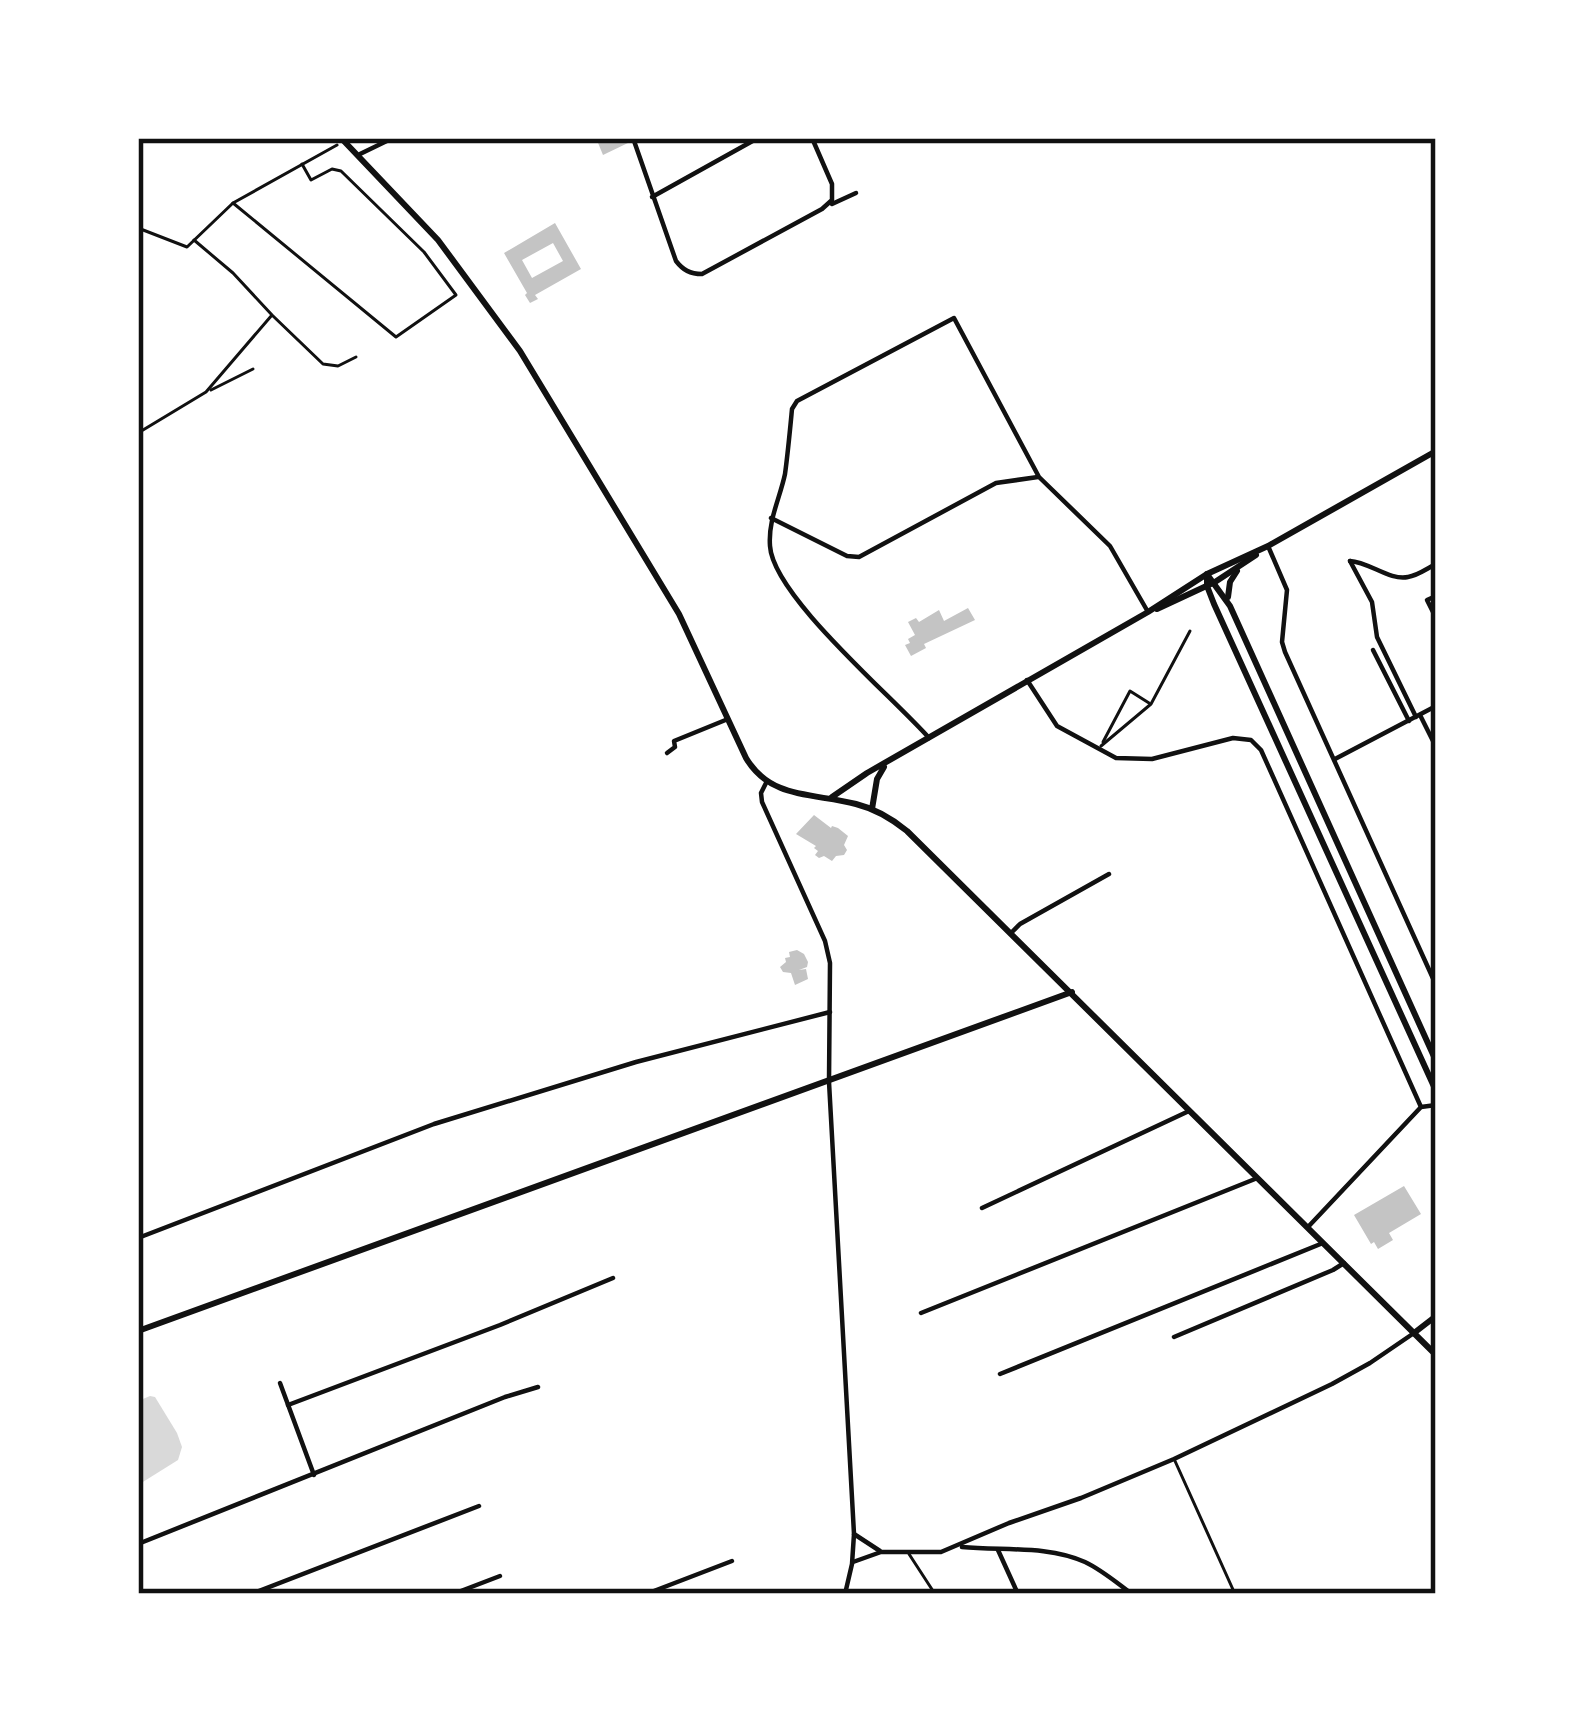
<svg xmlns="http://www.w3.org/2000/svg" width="1574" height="1732" viewBox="0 0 1574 1732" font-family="'IBM Plex Sans',sans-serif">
	<rect width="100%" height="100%" fill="#fff"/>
	<polygon fill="#d9d9d9" points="150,1396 155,1397 177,1433 182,1447 178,1460 138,1485 138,1401"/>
	<g fill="#c4c4c4" fill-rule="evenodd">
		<polygon points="596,138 628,138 630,142 603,155"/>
		<path d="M555,223L581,269L535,295L538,299L530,303L525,295L527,293L504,253ZM553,243L563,261L532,278L522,260Z"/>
		<polygon points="968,608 975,620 924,644 926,648 911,656 905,645 910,643 908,639 915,635 908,622 916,618 919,622 939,610 944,621"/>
		<polygon points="814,815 831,828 832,826 838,828 848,836 844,845 847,850 844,855 836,856 832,861 824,856 819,858 815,855 818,851 814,848 816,846 796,834"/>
		<polygon points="797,950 804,954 808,962 807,967 799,970 806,969 808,979 795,985 791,973 783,972 780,967 786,962 785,958 790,957 789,952"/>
		<polygon points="1404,1186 1421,1214 1389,1233 1393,1240 1378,1249 1374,1242 1371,1244 1354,1215"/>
	</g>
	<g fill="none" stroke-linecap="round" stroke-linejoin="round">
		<g stroke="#111" stroke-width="3">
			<polyline points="233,203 396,337 456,295 424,252 341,171 332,169 311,180 302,164"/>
			<polyline points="138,228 187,247 233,203 337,145"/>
			<polyline points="273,316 323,364 338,366 356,357"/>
			<polyline points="211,390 253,369"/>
			<polyline points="138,433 206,392 272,315 233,273 194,240"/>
			<polyline points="1103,742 1130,691 1149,703"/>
			<polyline points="1101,746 1151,704 1190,631"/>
			<polyline points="1175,1461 1235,1594"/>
			<polyline points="909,1554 935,1594"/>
		</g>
		<g stroke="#111" stroke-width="4.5">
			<path d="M633,138L676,261C683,270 690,274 702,274L822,209L832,200V184L812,138"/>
			<polyline points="360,154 393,138"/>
			<polyline points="652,197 758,138"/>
			<polyline points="832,204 856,193"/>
			<polyline points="771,518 847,556 859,557 996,483 1038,477"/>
			<polyline points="1268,546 1287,590 1282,642 1285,652 1436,985"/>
			<polyline points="1350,561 1372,602 1377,637 1416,717"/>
			<path d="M1350,561C1369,562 1390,581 1408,577C1417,576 1428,568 1436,564"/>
			<polyline points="1436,596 1427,600 1436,618"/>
			<polyline points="1373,650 1409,721"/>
			<polyline points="1027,680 1057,726 1116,758 1152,759 1233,738 1251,740 1261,750 1421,1107"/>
			<polyline points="1420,715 1436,747"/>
			<path d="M929,738C893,697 773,596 770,546C768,520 780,498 785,474C788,452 790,430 792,409L797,401L954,318L1039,477L1110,546L1148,612"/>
			<polyline points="667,753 675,747 674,741 728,719"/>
			<polyline points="1335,759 1436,706"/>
			<polyline points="766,783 761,793 762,802 825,941 830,963 829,1082 854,1534 852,1564 845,1594"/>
			<polyline points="1011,933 1020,924 1109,874"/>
			<polyline points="982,1208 1189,1111"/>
			<polyline points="1308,1227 1421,1107 1436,1105"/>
			<polyline points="138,1238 434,1124 636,1062 830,1012"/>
			<polyline points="921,1313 1255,1179"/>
			<polyline points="1174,1337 1333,1270 1344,1263"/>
			<polyline points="1000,1374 1323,1243"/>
			<polyline points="280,1383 314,1475"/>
			<polyline points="288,1405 500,1325 613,1278"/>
			<polyline points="854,1534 880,1551"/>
			<polyline points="138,1544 505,1397 538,1387"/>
			<path d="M962,1547C1003,1551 1047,1545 1085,1562C1102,1570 1117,1583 1132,1594"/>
			<polyline points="998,1550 1018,1594"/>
			<polyline points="853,1562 881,1552 941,1552 1009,1523 1081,1498 1174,1459 1332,1384 1370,1363 1414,1333"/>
			<polyline points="251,1594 479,1506"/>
			<polyline points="453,1594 500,1576"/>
			<polyline points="646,1594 732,1561"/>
		</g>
		<g stroke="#111" stroke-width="6">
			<path d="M341,138L438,240L520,351L679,614L746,758C771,800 815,793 856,804C876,809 891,818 907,831L1436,1355"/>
			<polyline points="1207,574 1207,586 1214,604 1436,1091"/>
			<polyline points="1209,577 1230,606 1436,1061"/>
			<polyline points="1228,597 1230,582 1237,571"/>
			<polyline points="1157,609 1215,582 1256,555"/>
			<polyline points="832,797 867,773 1148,612 1207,574 1268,546 1436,451"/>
			<polyline points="872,809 877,779 884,767"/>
			<polyline points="138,1331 1072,992"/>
			<polyline points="1414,1333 1436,1316"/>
		</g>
	</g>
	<rect width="1574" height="1732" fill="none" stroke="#ffffff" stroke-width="282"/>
	<rect x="141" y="141" width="1292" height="1450" fill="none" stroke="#111" stroke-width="4.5"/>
</svg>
